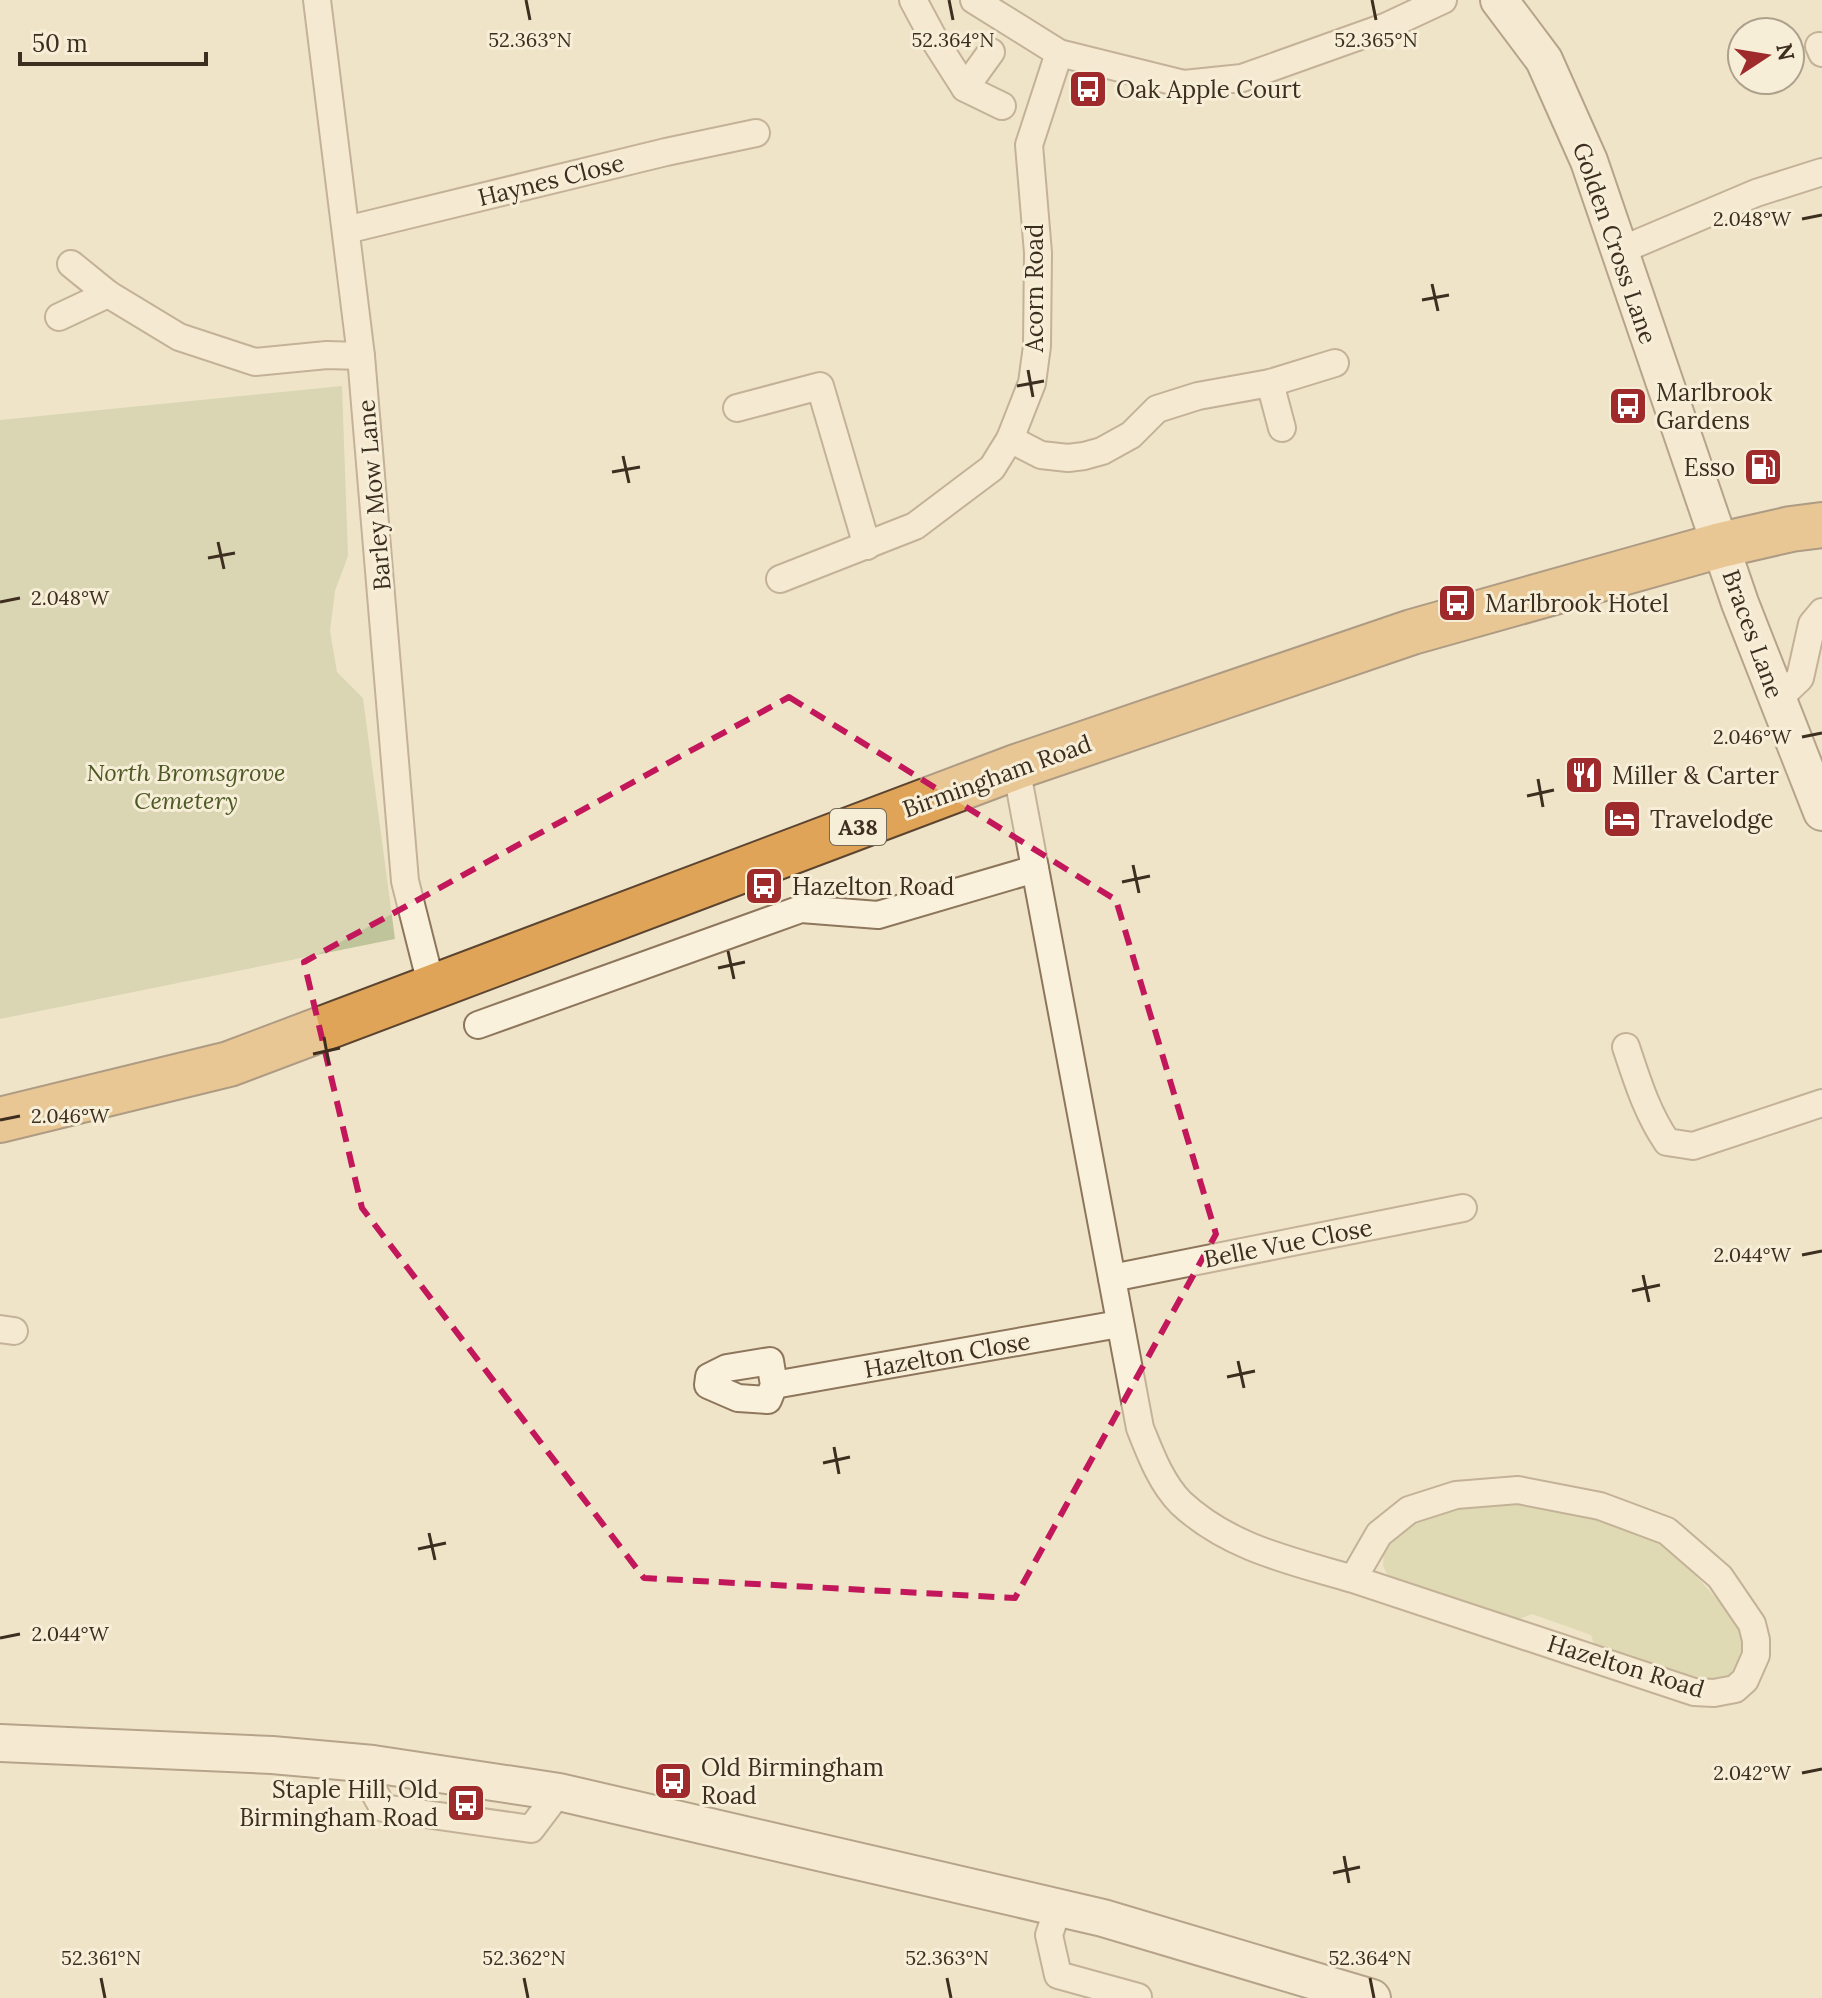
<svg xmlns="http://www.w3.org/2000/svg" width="1822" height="1998" viewBox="0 0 1822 1998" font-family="Lora,serif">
	<rect width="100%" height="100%" fill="#f0e4c8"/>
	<polygon fill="#c9cf9b" points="1510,1498 1555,1505 1566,1514 1625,1526 1664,1541 1729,1612 1744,1635 1744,1649 1736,1670 1724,1679 1703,1682 1595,1647 1591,1635 1532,1614 1515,1621 1392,1584 1383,1566 1384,1542 1424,1513"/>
	<polygon fill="#bfc49a" points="342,386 348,556 335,591 330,631 337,672 363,698 395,939 0,1019 0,420"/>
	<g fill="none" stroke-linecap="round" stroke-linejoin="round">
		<defs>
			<g id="street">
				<polyline points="317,0 361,356 405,881 432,988"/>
				<polyline points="913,0 935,41 965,88 1002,106"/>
				<polyline points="974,0 1059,53 1184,84 1242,78 1385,27 1443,0"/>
				<polyline points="1819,46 1822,53"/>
				<polyline points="965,88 991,52"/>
				<polyline points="346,230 666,152 756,133"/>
				<polyline points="1619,251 1756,193 1822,172"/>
				<polyline points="71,264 108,294 179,337 255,362 327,355 361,356"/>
				<polyline points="59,317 108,294"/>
				<polyline points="1270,383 1282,428"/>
				<polyline points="737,408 820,386 867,546"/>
				<polyline points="1010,439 1041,455 1068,458 1084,456 1102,451 1131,435 1157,409 1198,396 1270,383 1335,363"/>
				<polyline points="780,579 915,526 992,468 1010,439 1032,383 1037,346 1038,253 1029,145 1059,53"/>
				<polyline points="1777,700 1800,678 1812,624 1822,612"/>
				<path d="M1016,767L1140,1428C1150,1453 1161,1483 1181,1503C1229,1548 1292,1561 1353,1579L1379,1534L1409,1510L1456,1495L1518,1490L1600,1506L1667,1531L1720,1577L1752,1624L1756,1640V1655L1745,1680L1735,1689L1714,1693L1694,1692L1353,1579"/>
				<polyline points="478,1025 801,909 878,915 1035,869"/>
				<path d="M1626,1047C1637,1080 1647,1113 1667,1142L1693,1146L1822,1103"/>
				<polyline points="1112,1278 1463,1208"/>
				<polyline points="0,1329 14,1331"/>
				<polyline points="774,1385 770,1361 727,1368 709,1377 708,1385 738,1398 768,1400 774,1385 1119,1324"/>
				<polyline points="373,1764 367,1779 383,1808 531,1829 559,1792"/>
				<polyline points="1058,1908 1049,1935 1058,1975 1138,1997"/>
			</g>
			<g id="secondary">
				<polyline points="1499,0 1544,60 1589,161 1740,603 1822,812"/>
				<polyline points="0,1743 272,1755 373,1764 559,1792 1103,1918 1372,1998"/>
			</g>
			<polyline id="highway" points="0,1120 229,1064 1016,767 1412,632 1721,545 1791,529 1822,525"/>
		</defs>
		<use href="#street" stroke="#8d765c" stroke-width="30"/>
		<use href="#secondary" stroke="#6f573f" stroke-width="40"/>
		<use href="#highway" stroke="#5b4430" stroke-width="48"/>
		<use href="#street" stroke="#faf1dc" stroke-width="26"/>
		<use href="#secondary" stroke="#faf1dc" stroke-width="36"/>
		<use href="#highway" stroke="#e0a458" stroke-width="44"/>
	</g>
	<path d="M0 0H1822V1998H0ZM789,697L1116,900L1216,1234L1015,1598L644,1578L362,1208L304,962Z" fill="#f0e4c8" fill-opacity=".55" fill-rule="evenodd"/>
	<path fill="none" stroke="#c2185b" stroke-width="6" stroke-dasharray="16 10" stroke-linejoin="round" d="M789,697L1116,900L1216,1234L1015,1598L644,1578L362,1208L304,962Z"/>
	<path fill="none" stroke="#3d2e20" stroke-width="3" d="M526,0L530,20M949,0L953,20M1372,0L1376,20M1802,219L1822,215M1432,284L1438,311M1422,300L1449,295M1028,370L1033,397M1017,386L1044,381M623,456L629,483M612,472L640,467M218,542L224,569M208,558L235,553M0,602L20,598M1802,737L1822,733M1538,779L1543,807M1527,796L1554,790M1133,865L1139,893M1122,882L1150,876M728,951L734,979M718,968L745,962M324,1037L329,1065M313,1054L340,1048M0,1120L20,1116M1802,1255L1822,1251M1643,1275L1649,1302M1632,1291L1660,1285M1238,1361L1244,1388M1227,1377L1255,1371M834,1447L839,1474M823,1463L850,1457M429,1533L435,1560M418,1549L446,1543M0,1638L20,1634M1802,1773L1822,1769M1344,1856L1349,1883M1333,1873L1360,1867M101,1978L105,1998M524,1978L528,1998M947,1978L951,1998M1370,1978L1374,1998"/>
	<defs>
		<symbol id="bus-square" viewBox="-11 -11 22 22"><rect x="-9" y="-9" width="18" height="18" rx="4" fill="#9e2a2b" stroke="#f7eed8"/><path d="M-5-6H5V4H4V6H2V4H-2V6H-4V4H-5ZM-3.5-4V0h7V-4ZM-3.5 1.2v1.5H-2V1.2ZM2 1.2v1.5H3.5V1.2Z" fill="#fff"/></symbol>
		<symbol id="fuel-square" viewBox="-11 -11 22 22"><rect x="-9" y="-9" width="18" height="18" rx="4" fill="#9e2a2b" stroke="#f7eed8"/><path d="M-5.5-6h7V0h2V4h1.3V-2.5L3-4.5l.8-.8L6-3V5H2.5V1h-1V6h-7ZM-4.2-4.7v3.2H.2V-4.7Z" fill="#fff"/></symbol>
		<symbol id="restaurant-square" viewBox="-11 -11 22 22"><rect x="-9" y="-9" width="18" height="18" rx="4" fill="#9e2a2b" stroke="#f7eed8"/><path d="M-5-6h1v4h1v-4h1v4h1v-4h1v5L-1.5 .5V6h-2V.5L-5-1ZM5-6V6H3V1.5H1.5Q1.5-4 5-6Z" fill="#fff"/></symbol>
		<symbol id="hotel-square" viewBox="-11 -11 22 22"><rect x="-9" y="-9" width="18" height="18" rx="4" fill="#9e2a2b" stroke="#f7eed8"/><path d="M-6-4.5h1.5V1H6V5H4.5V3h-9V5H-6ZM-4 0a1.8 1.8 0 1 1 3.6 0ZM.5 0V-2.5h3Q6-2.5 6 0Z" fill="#fff"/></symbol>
	</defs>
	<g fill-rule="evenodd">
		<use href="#bus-square" x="1066" y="67" width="44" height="44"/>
		<use href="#bus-square" x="1606" y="384" width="44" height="44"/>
		<use href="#fuel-square" x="1741" y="445" width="44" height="44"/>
		<use href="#bus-square" x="1435" y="581" width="44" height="44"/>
		<use href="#restaurant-square" x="1562" y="753" width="44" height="44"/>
		<use href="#hotel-square" x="1600" y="797" width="44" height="44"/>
		<use href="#bus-square" x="742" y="864" width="44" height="44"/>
		<use href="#bus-square" x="651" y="1759" width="44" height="44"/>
		<use href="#bus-square" x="444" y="1781" width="44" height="44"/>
	</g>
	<g text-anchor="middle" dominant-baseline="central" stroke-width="6" stroke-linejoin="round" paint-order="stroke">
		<rect fill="#f7eed8" stroke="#756857" stroke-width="2" x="830" y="809" width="56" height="36" rx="6"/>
		<g font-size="22" font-weight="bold" fill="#3d2e20">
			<text x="858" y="827">A38</text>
		</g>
		<g font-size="24" fill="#3d2e20" stroke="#f7eed8" text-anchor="start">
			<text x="1116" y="89">Oak Apple Court</text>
			<text x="1656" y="392">Marlbrook<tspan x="1656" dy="28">Gardens</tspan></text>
			<text x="1735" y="467" text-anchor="end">Esso</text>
			<text x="1485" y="603">Marlbrook Hotel</text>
			<text x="1612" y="775">Miller &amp; Carter</text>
			<text x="1650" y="819">Travelodge</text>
			<text x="792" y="886">Hazelton Road</text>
			<text x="701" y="1767">Old Birmingham<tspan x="701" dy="28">Road</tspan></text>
			<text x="438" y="1789" text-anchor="end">Staple Hill, Old<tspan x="438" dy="28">Birmingham Road</tspan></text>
		</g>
		<g font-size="24" fill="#3d2e20" stroke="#f7eed8">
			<text transform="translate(551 180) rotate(-14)">Haynes Close</text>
			<text transform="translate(1615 243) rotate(71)">Golden Cross Lane</text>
			<text transform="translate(1034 288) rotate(-90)">Acorn Road</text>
			<text transform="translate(374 495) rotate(-95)">Barley Mow Lane</text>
			<text transform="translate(1753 634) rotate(70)">Braces Lane</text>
			<text transform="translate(997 776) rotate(-20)">Birmingham Road</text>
			<text transform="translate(1288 1243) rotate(-11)">Belle Vue Close</text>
			<text transform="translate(947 1355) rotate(-10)">Hazelton Close</text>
			<text transform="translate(1626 1666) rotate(17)">Hazelton Road</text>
		</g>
		<g font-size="24" font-style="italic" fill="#4d5a26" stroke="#f7eed8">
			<text x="186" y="772">North Bromsgrove<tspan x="186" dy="28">Cemetery</tspan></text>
		</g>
	</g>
	<g font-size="20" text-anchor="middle" fill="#3d2e20" stroke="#f7eed8" stroke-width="6" stroke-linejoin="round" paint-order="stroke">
		<text x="530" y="47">52.363°N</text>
		<text x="953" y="47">52.364°N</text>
		<text x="1376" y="47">52.365°N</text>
		<text x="1752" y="226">2.048°W</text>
		<text x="70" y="605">2.048°W</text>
		<text x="1752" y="744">2.046°W</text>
		<text x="70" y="1123">2.046°W</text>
		<text x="1752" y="1262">2.044°W</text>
		<text x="70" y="1641">2.044°W</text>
		<text x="1752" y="1780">2.042°W</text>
		<text x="101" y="1965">52.361°N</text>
		<text x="524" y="1965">52.362°N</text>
		<text x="947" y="1965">52.363°N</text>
		<text x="1370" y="1965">52.364°N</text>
	</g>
	<g transform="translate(1766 56) rotate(78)"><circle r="38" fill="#f7eed8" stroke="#ada18e" stroke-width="2"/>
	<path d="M0-6L14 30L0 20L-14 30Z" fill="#9e2a2b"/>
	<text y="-12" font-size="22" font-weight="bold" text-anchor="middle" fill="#3d2e20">N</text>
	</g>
	<path d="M20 52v12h186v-12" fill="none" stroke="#3d2e20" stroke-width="4"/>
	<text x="32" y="52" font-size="24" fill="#3d2e20" stroke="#f7eed8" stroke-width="6" paint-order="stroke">50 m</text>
</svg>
